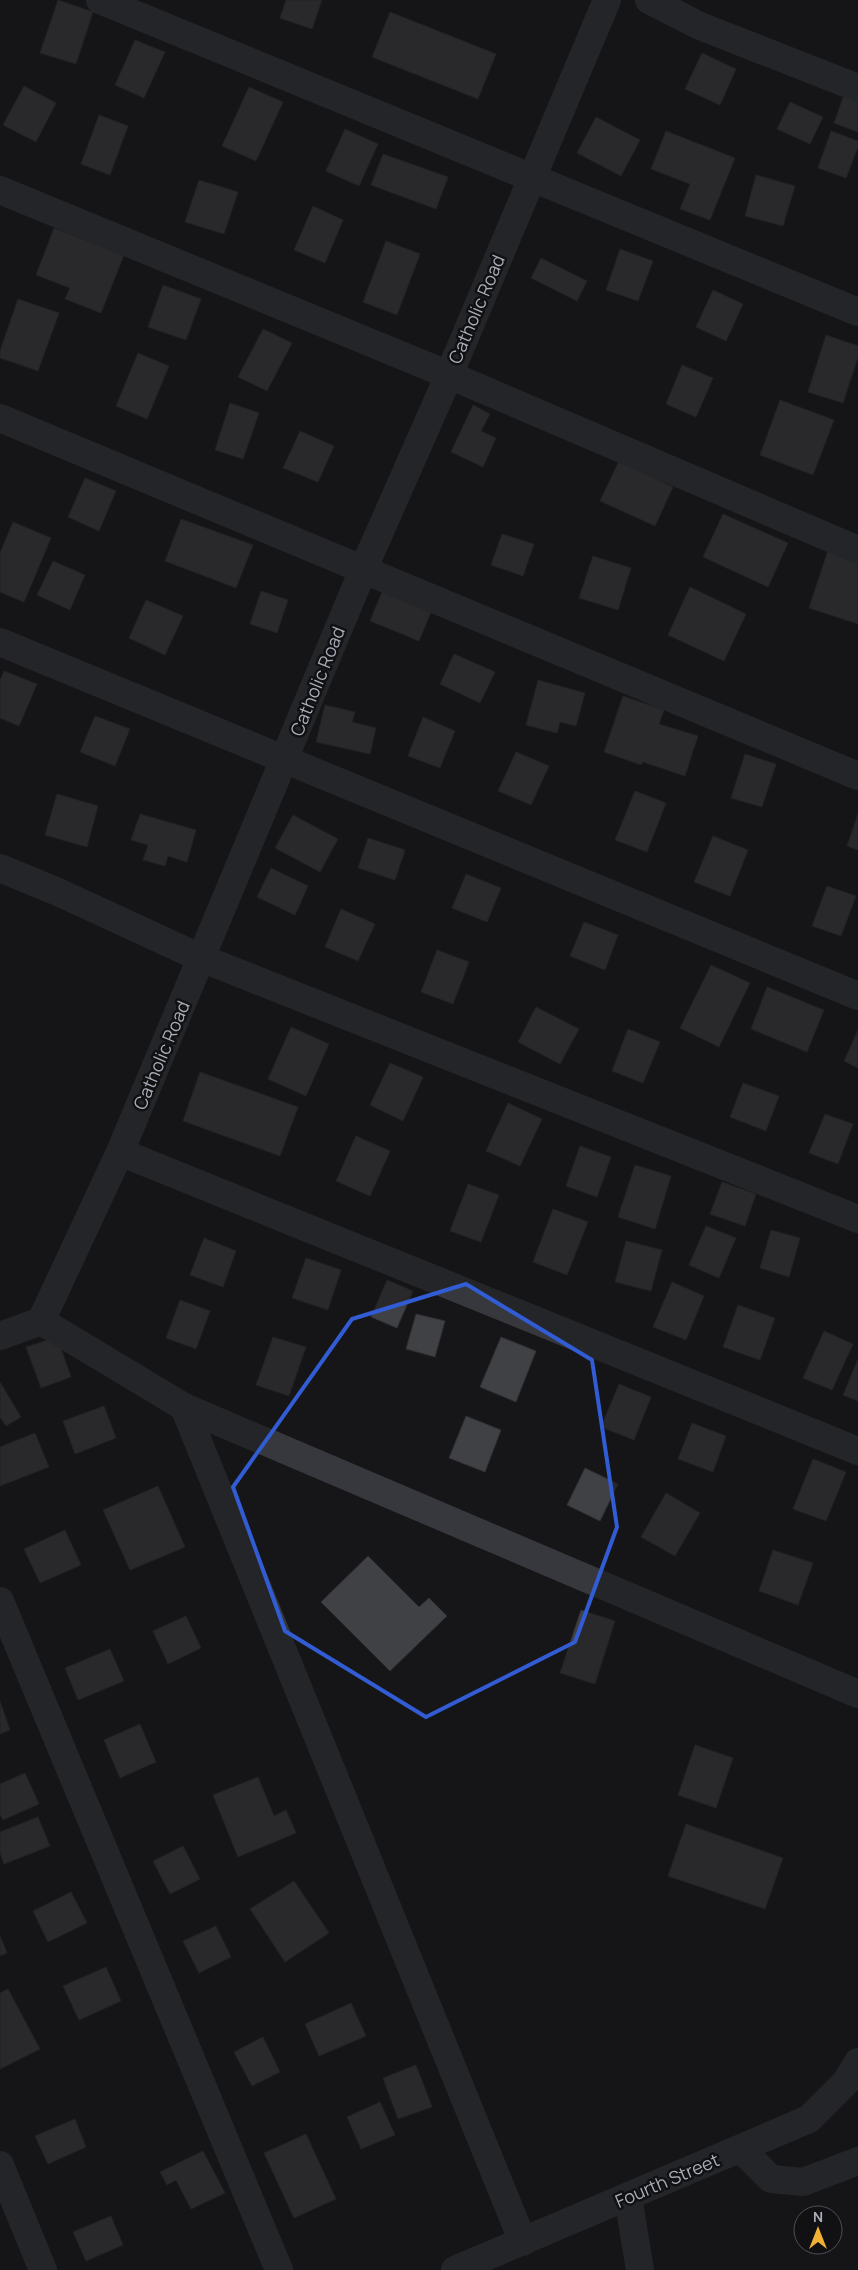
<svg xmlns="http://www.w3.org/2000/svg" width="858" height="2270" viewBox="0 0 858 2270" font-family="Manrope,sans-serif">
	<rect width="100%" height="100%" fill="#161618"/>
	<g fill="#404145" stroke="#303034">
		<polygon points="58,0 93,12 76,64 40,53"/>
		<polygon points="286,0 322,0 312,29 280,18"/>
		<polygon points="390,12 496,54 478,99 372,57"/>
		<polygon points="135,40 165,52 144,98 115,85"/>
		<polygon points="702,53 736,69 720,105 685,89"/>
		<polygon points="24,86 56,103 36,142 3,125"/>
		<polygon points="249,87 283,102 256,161 222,146"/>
		<polygon points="845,92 858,97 858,132 834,123"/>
		<polygon points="790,102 823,117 810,144 777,129"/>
		<polygon points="99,115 128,126 110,175 81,164"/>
		<polygon points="596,117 640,140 621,176 577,153"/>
		<polygon points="345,129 378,144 359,186 326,171"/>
		<polygon points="666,131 735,158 710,220 680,209 690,184 651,169"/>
		<polygon points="831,131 858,141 858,147 846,178 818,168"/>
		<polygon points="383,154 448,177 436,209 371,185"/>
		<polygon points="756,175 795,186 783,226 745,216"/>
		<polygon points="199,180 238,192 224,234 185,222"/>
		<polygon points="313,206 343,220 325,263 294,250"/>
		<polygon points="54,228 124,255 101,313 65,299 70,288 36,275"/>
		<polygon points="386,241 420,254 397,315 363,302"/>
		<polygon points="620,249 653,261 638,301 606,290"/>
		<polygon points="541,258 587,281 577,301 531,278"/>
		<polygon points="163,285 201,299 186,340 148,327"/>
		<polygon points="713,290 743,304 726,341 696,327"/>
		<polygon points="18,299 59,313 38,371 0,358 0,351"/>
		<polygon points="263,329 292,343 267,391 238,377"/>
		<polygon points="826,335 858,346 858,357 843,403 808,392"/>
		<polygon points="138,353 169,366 147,419 116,406"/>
		<polygon points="682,365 713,378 696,417 666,404"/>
		<polygon points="780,400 834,420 813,475 760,455"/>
		<polygon points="230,403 259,413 243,459 215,450"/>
		<polygon points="473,405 490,414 481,431 496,438 483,467 451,452"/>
		<polygon points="300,431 334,446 318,482 283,468"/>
		<polygon points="619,461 673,487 655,526 600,501"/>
		<polygon points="85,478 116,491 99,531 68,517"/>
		<polygon points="723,514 788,543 768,587 703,557"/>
		<polygon points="181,519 253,545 236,588 165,561"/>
		<polygon points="13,522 51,538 24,602 0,592 0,553"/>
		<polygon points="502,534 534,544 523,576 491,565"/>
		<polygon points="828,550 858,560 858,624 809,608"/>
		<polygon points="593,556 631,568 618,610 579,598"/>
		<polygon points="53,561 85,575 70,610 37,595"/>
		<polygon points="384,587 433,607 419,641 370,621"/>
		<polygon points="690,587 746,614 724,661 668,635"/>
		<polygon points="261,591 288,600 277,633 250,624"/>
		<polygon points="146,600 183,616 165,655 129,638"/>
		<polygon points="454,654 495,672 480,703 440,684"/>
		<polygon points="4,671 37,684 19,726 0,718 0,680"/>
		<polygon points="538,680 585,693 576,726 560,722 557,733 526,725"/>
		<polygon points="623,696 664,710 659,724 698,736 685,776 643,762 641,765 604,752"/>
		<polygon points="325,705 355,712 352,722 376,728 370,754 316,742"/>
		<polygon points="95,716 130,729 115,766 80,752"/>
		<polygon points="423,717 455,731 440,768 408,756"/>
		<polygon points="516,752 549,766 531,805 498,791"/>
		<polygon points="745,754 776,764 762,807 731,798"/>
		<polygon points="635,791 666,803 647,852 615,840"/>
		<polygon points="57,794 98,806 87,847 45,835"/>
		<polygon points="140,814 196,830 187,862 168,856 165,866 143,860 148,845 131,840"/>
		<polygon points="858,814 858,850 847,846"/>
		<polygon points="293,815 338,839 320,872 275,848"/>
		<polygon points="713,836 748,850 730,896 694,882"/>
		<polygon points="368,838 405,850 395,880 358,868"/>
		<polygon points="271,868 308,886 295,915 257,897"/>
		<polygon points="466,874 501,888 487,922 452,908"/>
		<polygon points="827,886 856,896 841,936 812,926"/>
		<polygon points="341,909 375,924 358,961 325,947"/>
		<polygon points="584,922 618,935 605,970 570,956"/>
		<polygon points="437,950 469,962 453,1004 421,992"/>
		<polygon points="711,965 750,983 719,1047 680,1028"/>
		<polygon points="767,987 824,1010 807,1052 751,1029"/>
		<polygon points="536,1007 579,1029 560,1064 518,1042"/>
		<polygon points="291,1027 329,1044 306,1096 268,1079"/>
		<polygon points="628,1029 660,1042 643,1083 612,1071"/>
		<polygon points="858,1030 858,1068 844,1061"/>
		<polygon points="390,1063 423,1077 403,1121 370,1105"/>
		<polygon points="200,1072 298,1107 280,1156 183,1121"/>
		<polygon points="743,1083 779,1096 766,1131 730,1117"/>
		<polygon points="508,1103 542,1119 520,1166 486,1151"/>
		<polygon points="825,1114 853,1124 838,1164 809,1153"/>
		<polygon points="356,1136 390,1151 370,1196 336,1181"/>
		<polygon points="580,1146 611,1157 597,1197 566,1186"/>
		<polygon points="635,1165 671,1176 655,1229 618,1217"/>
		<polygon points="722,1182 756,1194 745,1226 710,1214"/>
		<polygon points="468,1184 499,1195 481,1242 450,1231"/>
		<polygon points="553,1209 588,1222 567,1275 533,1262"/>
		<polygon points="706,1226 736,1238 719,1278 689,1265"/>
		<polygon points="771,1230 800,1238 789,1277 760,1268"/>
		<polygon points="204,1238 236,1251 223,1287 190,1275"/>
		<polygon points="626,1241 662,1250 651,1291 615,1282"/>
		<polygon points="306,1258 341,1270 328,1310 292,1298"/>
		<polygon points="387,1280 413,1291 397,1328 371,1317"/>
		<polygon points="672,1282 704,1296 686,1340 653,1327"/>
		<polygon points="180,1300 210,1311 196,1349 166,1338"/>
		<polygon points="738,1305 775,1318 760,1360 723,1347"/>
		<polygon points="416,1314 445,1321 435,1357 406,1349"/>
		<polygon points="824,1331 853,1344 832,1390 803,1378"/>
		<polygon points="57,1337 71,1377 41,1388 26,1347"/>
		<polygon points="273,1337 306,1347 289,1396 256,1385"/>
		<polygon points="501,1337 536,1351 516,1402 480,1387"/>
		<polygon points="858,1359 858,1401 843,1395"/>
		<polygon points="0,1382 21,1417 6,1426 0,1417"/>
		<polygon points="619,1384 651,1397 634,1440 601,1427"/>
		<polygon points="104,1406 116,1438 75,1454 63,1421"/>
		<polygon points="466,1416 501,1430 485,1472 449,1458"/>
		<polygon points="692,1423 726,1436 713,1472 678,1459"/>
		<polygon points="35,1433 49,1467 0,1486 0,1447"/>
		<polygon points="813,1459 846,1472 826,1521 793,1509"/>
		<polygon points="585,1468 618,1484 600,1521 567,1505"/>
		<polygon points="158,1486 185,1547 130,1570 103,1510"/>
		<polygon points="666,1493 700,1513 675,1556 641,1537"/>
		<polygon points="65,1530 81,1565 40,1583 24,1549"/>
		<polygon points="773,1550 813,1563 798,1605 759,1591"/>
		<polygon points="368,1556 419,1607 429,1598 447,1616 390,1671 321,1602"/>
		<polygon points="581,1610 615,1621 595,1684 560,1673"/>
		<polygon points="186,1616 201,1648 168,1664 153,1631"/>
		<polygon points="110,1649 124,1681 78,1700 65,1668"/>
		<polygon points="0,1701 10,1730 0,1734"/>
		<polygon points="140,1724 156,1762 120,1778 104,1740"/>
		<polygon points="695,1745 733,1758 716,1808 678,1795"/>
		<polygon points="25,1773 39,1804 3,1820 0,1814 0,1784"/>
		<polygon points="258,1777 274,1816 286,1810 296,1833 238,1857 213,1795"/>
		<polygon points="38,1817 50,1846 4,1864 0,1853 0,1832"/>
		<polygon points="686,1824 783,1858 765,1909 668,1876"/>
		<polygon points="183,1846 200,1879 170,1894 153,1861"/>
		<polygon points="294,1881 329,1933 285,1962 250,1909"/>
		<polygon points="71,1892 87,1923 48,1942 33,1911"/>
		<polygon points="216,1926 231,1957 199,1973 183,1941"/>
		<polygon points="0,1936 7,1953 0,1956"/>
		<polygon points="106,1967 121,2001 79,2020 63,1986"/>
		<polygon points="8,1989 40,2049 0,2069 0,1993"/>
		<polygon points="351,2003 366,2036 319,2056 305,2024"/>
		<polygon points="263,2037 280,2072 252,2086 234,2052"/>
		<polygon points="416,2065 432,2107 398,2119 383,2078"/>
		<polygon points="380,2102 395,2135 361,2149 347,2117"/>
		<polygon points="75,2119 86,2147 48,2164 35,2136"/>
		<polygon points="306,2134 336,2199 294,2218 264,2153"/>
		<polygon points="203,2151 225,2193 191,2209 176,2180 167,2185 160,2172"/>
		<polygon points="111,2216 123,2245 86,2261 73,2232"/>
	</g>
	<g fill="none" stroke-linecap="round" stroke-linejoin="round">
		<g stroke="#37383d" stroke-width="28">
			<polyline points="100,0 858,312"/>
			<polyline points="649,0 700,26 858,88"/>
			<polyline points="0,190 449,375 858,550"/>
			<polyline points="0,418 858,776"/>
			<polyline points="0,642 858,996"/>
			<polyline points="0,868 58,892 201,958 858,1219"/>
			<polyline points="120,1152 858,1451"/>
			<polyline points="41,1321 184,1407 523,2242"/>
			<polyline points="0,1336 41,1321 120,1152 363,570 449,375 607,0"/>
			<polyline points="184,1407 858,1694"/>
			<polyline points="0,1601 279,2270"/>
			<polyline points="741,2149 771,2179 803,2182 858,2161"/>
			<polyline points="0,2165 43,2270"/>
			<polyline points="628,2197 640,2270"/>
			<polyline points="455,2270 809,2119 846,2082 858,2062"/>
		</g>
	</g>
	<path d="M0 0H858V2270H0ZM466,1284L592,1360L617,1527L575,1642L426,1717L285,1631L233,1487L352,1319Z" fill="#161618" fill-opacity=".55" fill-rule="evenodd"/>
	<path fill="none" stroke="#325cd3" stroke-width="4" stroke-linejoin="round" d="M466,1284L592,1360L617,1527L575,1642L426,1717L285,1631L233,1487L352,1319Z"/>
	<g text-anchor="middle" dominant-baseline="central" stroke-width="5" stroke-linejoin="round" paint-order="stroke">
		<g font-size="18" fill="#a8adb8" stroke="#111113">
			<text transform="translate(476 309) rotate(-67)">Catholic Road</text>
			<text transform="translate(317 681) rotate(-68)">Catholic Road</text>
			<text transform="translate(161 1055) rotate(-67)">Catholic Road</text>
			<text transform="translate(667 2180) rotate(-23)">Fourth Street</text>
		</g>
	</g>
	<g transform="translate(818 2230)"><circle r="24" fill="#111113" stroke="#4d4f55"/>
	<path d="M0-4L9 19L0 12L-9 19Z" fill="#f2b134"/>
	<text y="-8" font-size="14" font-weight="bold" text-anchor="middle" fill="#a8adb8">N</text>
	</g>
</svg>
